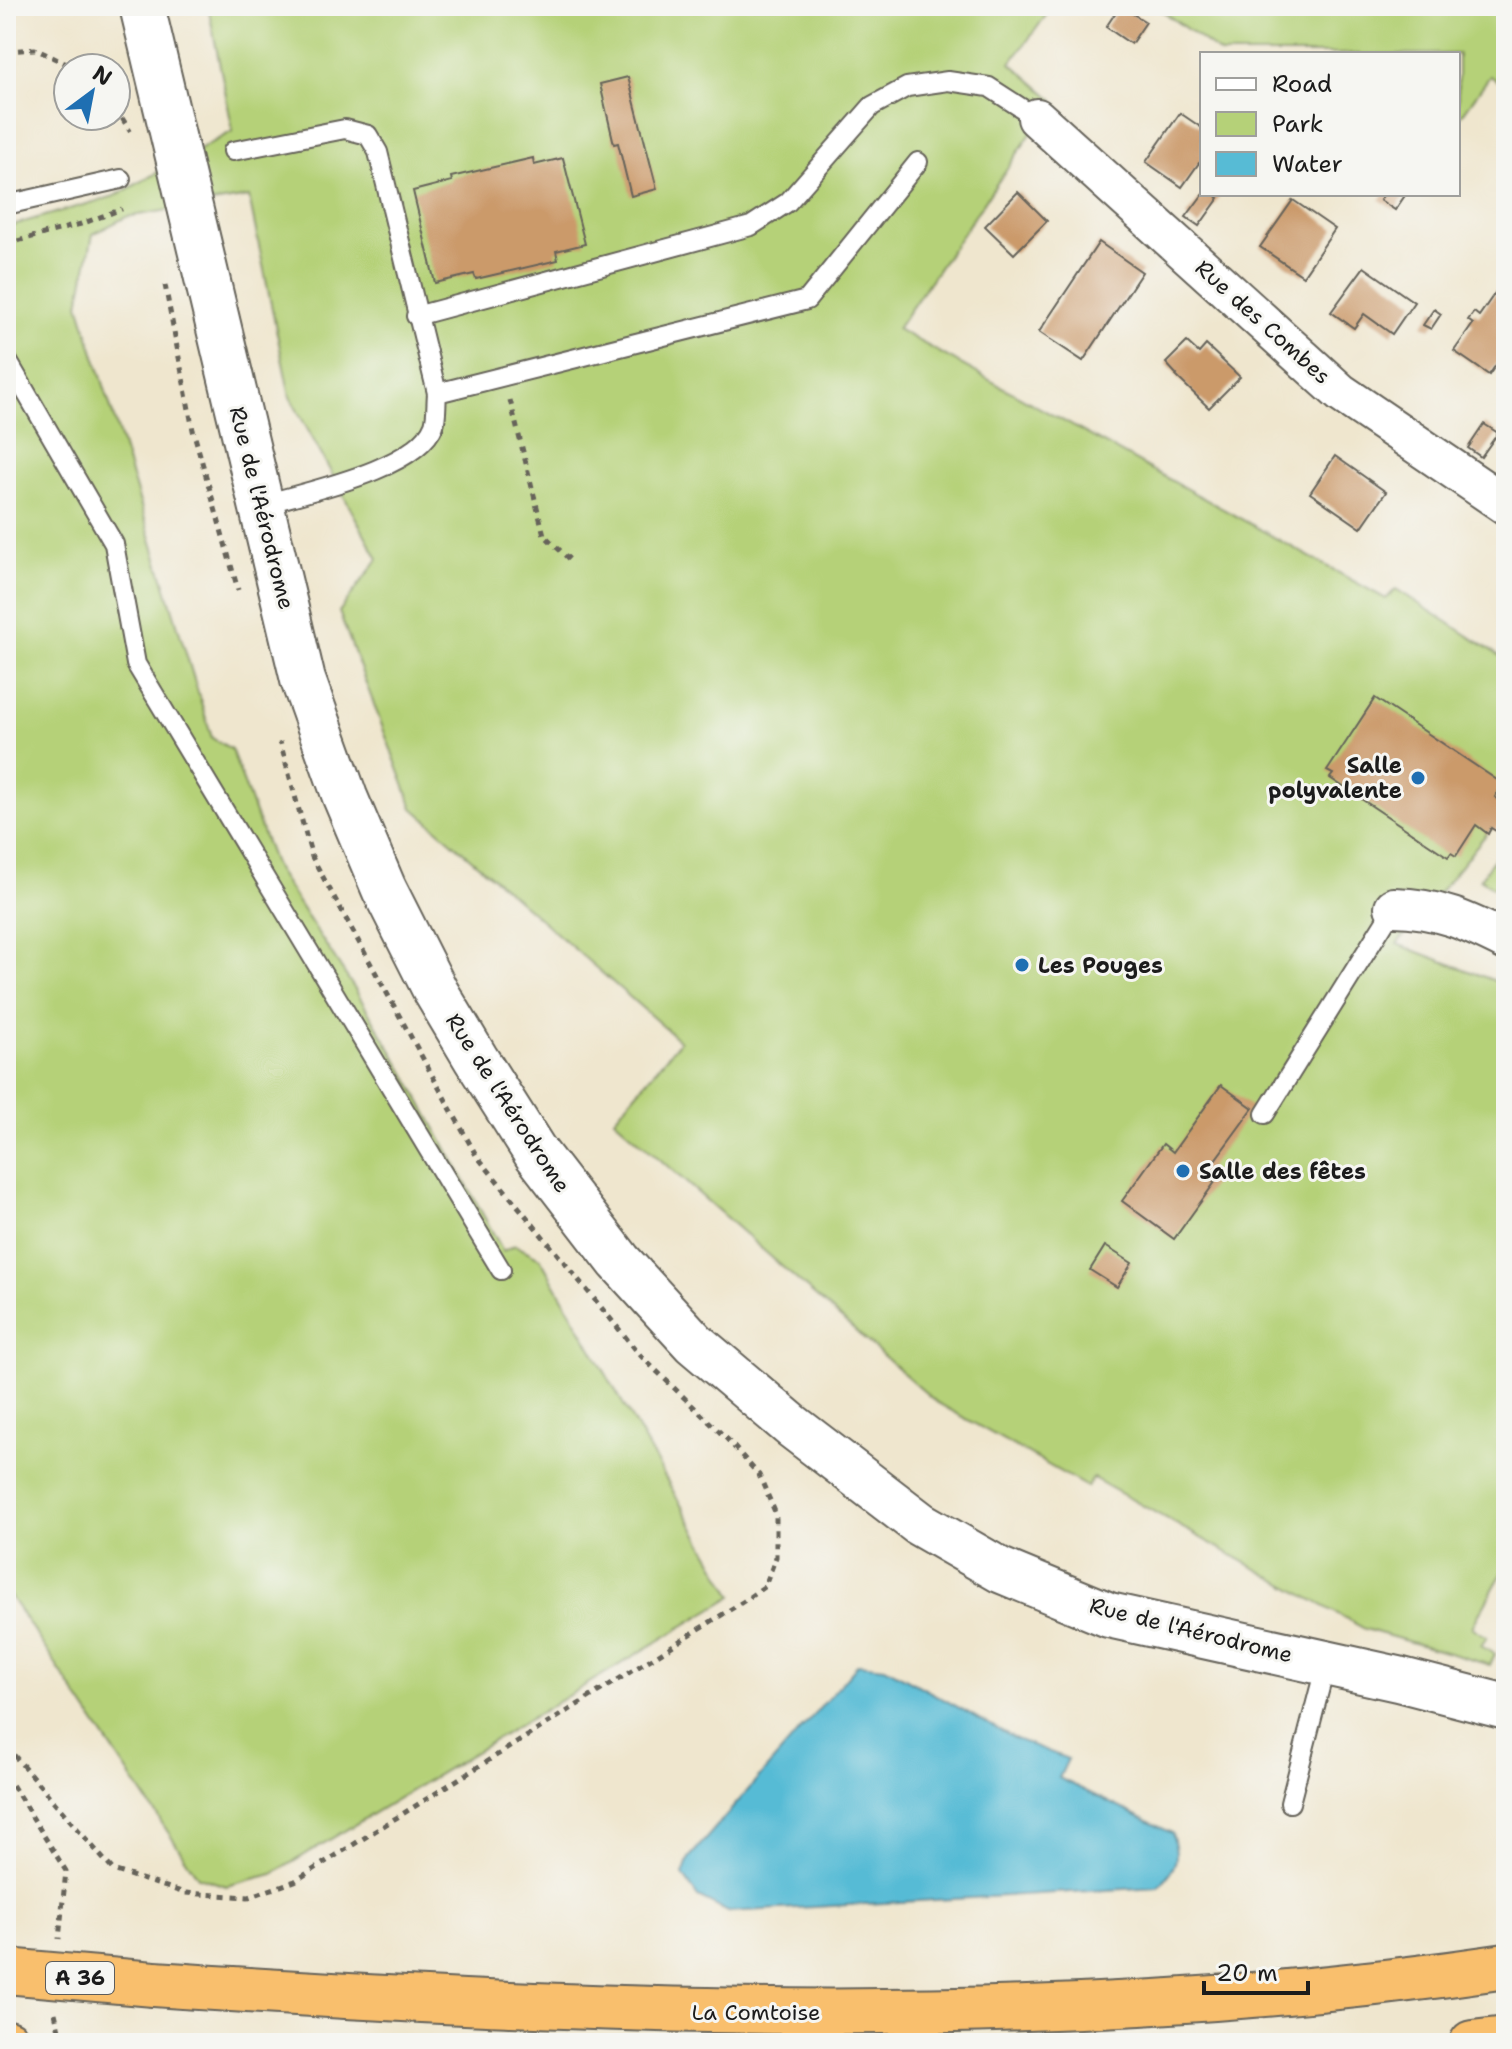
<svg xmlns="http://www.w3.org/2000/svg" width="1512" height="2049" viewBox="0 0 1512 2049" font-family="'Shantell Sans',sans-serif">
	<rect width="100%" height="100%" fill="#f6f6f2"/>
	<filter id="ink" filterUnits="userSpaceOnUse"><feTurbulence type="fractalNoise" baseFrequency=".0125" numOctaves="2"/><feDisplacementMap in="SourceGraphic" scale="16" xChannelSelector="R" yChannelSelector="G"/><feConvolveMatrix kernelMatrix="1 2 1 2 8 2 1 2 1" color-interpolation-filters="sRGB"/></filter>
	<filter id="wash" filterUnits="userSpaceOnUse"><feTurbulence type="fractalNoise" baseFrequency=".006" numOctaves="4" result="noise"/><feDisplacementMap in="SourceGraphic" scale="32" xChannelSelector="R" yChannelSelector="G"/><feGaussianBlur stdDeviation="1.8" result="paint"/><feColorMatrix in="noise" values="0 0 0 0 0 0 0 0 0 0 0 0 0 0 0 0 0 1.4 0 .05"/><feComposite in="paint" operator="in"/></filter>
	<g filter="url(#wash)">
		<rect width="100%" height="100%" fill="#efe6ce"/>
		<g fill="#b5d178" stroke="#68764a" stroke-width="2">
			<polygon points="208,6 1053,6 1011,63 1054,100 897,329 1386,599 1396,589 1506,660 1506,810 1397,944 1506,985 1506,1566 1472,1627 1487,1637 1481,1646 1495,1654 1490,1665 1365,1629 1093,1478 1087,1487 936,1402 614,1119 680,1041 413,808 339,612 378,559 290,397 249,197 126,217 93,234 79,304 212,738 231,749 276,869 356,991 405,1073 503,1251 515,1245 540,1258 733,1596 273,1874 226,1886 198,1877 6,1590 6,227 115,196 233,131"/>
			<polygon points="1155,6 1506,6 1506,86 1490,76 1458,120 1458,54 1221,54"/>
			<polygon points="1506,841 1506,896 1480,879"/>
		</g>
		<path fill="#57bbd5" stroke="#3a6c78" stroke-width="2" d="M858,1664L885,1667L1016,1739L1068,1759L1059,1778L1172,1833C1180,1860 1177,1865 1159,1887L728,1912L698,1897L683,1875L689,1858Z"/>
		<g id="blocks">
			<g fill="#cb9a6a">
				<polygon points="1120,6 1146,22 1131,44 1106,27"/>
				<polygon points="628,77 657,189 631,196 618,143 614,144 600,84"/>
				<polygon points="1180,113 1202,128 1202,164 1199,163 1182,187 1146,162"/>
				<polygon points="533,158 534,165 563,158 585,244 556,251 558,260 476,279 474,274 435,283 413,191 452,181 451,177"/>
				<polygon points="1018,192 1047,221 1014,254 985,226"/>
				<polygon points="1203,194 1214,194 1219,198 1199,226 1186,217"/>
				<polygon points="1384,194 1406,194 1395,210 1380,200"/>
				<polygon points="1293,200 1335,229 1303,276 1260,247"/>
				<polygon points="1099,242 1142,272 1083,361 1039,332"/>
				<polygon points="1364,267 1414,302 1392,334 1364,314 1354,328 1331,312"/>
				<polygon points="1506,277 1506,354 1504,353 1489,375 1454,351 1473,324 1468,320 1474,312 1479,316"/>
				<polygon points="1434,309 1441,314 1431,329 1423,325"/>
				<polygon points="1187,342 1199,353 1206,345 1240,377 1209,408 1176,376 1177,375 1166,363"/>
				<polygon points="1484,424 1498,433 1481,457 1468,448"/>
				<polygon points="1335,456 1386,492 1361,528 1310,493"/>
				<polygon points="1375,698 1503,784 1495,797 1506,805 1503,811 1506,817 1496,831 1491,828 1488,834 1476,825 1456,856 1451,853 1448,857 1330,778 1333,774 1327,771"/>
				<polygon points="1221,1085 1253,1108 1204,1175 1215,1182 1174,1239 1122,1201 1163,1144 1173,1152"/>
				<polygon points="1105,1246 1132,1263 1117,1287 1090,1270"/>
			</g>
		</g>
	</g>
	<g filter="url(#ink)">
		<use href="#blocks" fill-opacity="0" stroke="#66635a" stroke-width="2"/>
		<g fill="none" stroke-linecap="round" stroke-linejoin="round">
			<defs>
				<g id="service">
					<polyline points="233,151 345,129 368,135 378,152 437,393"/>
					<polyline points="6,205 121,179"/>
					<polyline points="416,316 751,226 788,202 872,106 907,87 948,81 989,87 1037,118"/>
					<polyline points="6,358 114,544 136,664 501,1270"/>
					<path d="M261,505C304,492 417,470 434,425C437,416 436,403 437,393L807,300L918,162"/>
					<polyline points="1265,1114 1394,907"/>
					<polyline points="1290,1803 1326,1664"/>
				</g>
				<g id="minor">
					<polyline points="1037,118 1341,393 1506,505"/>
					<path d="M1394,907C1439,908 1466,921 1506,941"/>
				</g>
				<polyline id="tertiary" points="142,6 303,680 345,797 384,889 436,992 476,1059 535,1152 619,1261 694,1343 792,1426 920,1524 1000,1570 1109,1615 1398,1679 1506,1707"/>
				<g id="motorway">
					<path d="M154,1984C605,2014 1057,2033 1506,1966"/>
					<polyline points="6,2043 8,2043"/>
					<polyline points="1472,2043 1506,2039"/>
				</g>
			</defs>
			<use href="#service" stroke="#66635a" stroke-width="22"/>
			<use href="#minor" stroke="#66635a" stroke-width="42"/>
			<use href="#tertiary" stroke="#66635a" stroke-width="48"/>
			<use href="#motorway" stroke="#66635a" stroke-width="48"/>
			<g stroke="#66635a" stroke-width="5" stroke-dasharray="6 6" stroke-linecap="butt">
				<polyline points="6,51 35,49 75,68"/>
				<polyline points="116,108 130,131"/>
				<polyline points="6,244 81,224 122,209"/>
				<polyline points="165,285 193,430 238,590"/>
				<polyline points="510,400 544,535 570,560"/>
				<polyline points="6,1746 113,1870 185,1893 249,1897 295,1881 744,1601 765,1586 776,1557 776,1514 759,1475 727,1439 641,1356 476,1155 312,857 280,742"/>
				<polyline points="6,1775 66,1871 59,1939"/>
				<polyline points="55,2013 62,2043"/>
			</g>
			<use href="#service" stroke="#fff" stroke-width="18"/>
			<use href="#minor" stroke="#fff" stroke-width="38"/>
			<use href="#tertiary" stroke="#fff" stroke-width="44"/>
			<use href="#motorway" stroke="#f9bf6d" stroke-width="44"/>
			<defs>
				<polyline id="motorway-bridge" points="6,1971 154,1984"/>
			</defs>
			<use href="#motorway-bridge" stroke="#66635a" stroke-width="48" stroke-linecap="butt"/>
			<use href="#motorway-bridge" stroke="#f9bf6d" stroke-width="44"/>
		</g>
	</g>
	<g fill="#1f6fb2" stroke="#f6f6f2" stroke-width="3">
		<circle cx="1418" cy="778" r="8"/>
		<circle cx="1022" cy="965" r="8"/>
		<circle cx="1183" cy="1171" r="8"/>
	</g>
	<g text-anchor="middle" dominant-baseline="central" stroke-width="6" stroke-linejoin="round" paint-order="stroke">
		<rect fill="#f6f6f2" stroke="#5d5d5c" stroke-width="2" x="46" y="1962" width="68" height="32" rx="6"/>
		<g font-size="20" font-weight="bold" fill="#1c1c1c">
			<text x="80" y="1978">A 36</text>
		</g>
		<g font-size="22" fill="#1c1c1c" stroke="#f6f6f2">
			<text transform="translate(1263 322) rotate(42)">Rue des Combes</text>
			<text transform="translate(262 508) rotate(76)">Rue de l'Aérodrome</text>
			<text transform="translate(508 1103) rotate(57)">Rue de l'Aérodrome</text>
			<text transform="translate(1191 1630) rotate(14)">Rue de l'Aérodrome</text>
			<text x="756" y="2012">La Comtoise</text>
		</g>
		<g font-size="22" font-weight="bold" fill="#1c1c1c" stroke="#f6f6f2" text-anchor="start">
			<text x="1402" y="765" text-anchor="end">Salle<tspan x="1402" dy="25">polyvalente</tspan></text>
			<text x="1038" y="965">Les Pouges</text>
			<text x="1199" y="1171">Salle des fêtes</text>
		</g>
	</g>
	<rect width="1512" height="2049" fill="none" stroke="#f6f6f2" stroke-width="32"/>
	<rect x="1200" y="52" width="260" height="144" fill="#f6f6f2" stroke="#9f9f9c" stroke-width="2"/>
	<rect x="1216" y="78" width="40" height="12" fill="#ffffff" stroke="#9f9f9c" stroke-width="2"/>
	<text x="1272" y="92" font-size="24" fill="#1c1c1c">Road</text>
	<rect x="1216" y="112" width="40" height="24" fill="#b5d178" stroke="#9f9f9c" stroke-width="2"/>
	<text x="1272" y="132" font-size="24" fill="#1c1c1c">Park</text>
	<rect x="1216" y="152" width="40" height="24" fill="#57bbd5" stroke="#9f9f9c" stroke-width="2"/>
	<text x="1272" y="172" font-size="24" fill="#1c1c1c">Water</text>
	<g transform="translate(92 92) rotate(32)"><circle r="38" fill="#f6f6f2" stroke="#9f9f9c" stroke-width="2"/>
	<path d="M0-6L14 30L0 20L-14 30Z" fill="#1f6fb2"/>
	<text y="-12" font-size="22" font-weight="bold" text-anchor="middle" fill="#1c1c1c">N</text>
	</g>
	<path d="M1204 1981v12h104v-12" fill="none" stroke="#1c1c1c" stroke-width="4"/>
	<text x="1216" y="1981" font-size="24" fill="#1c1c1c" stroke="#f6f6f2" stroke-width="6" paint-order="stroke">20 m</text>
</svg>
